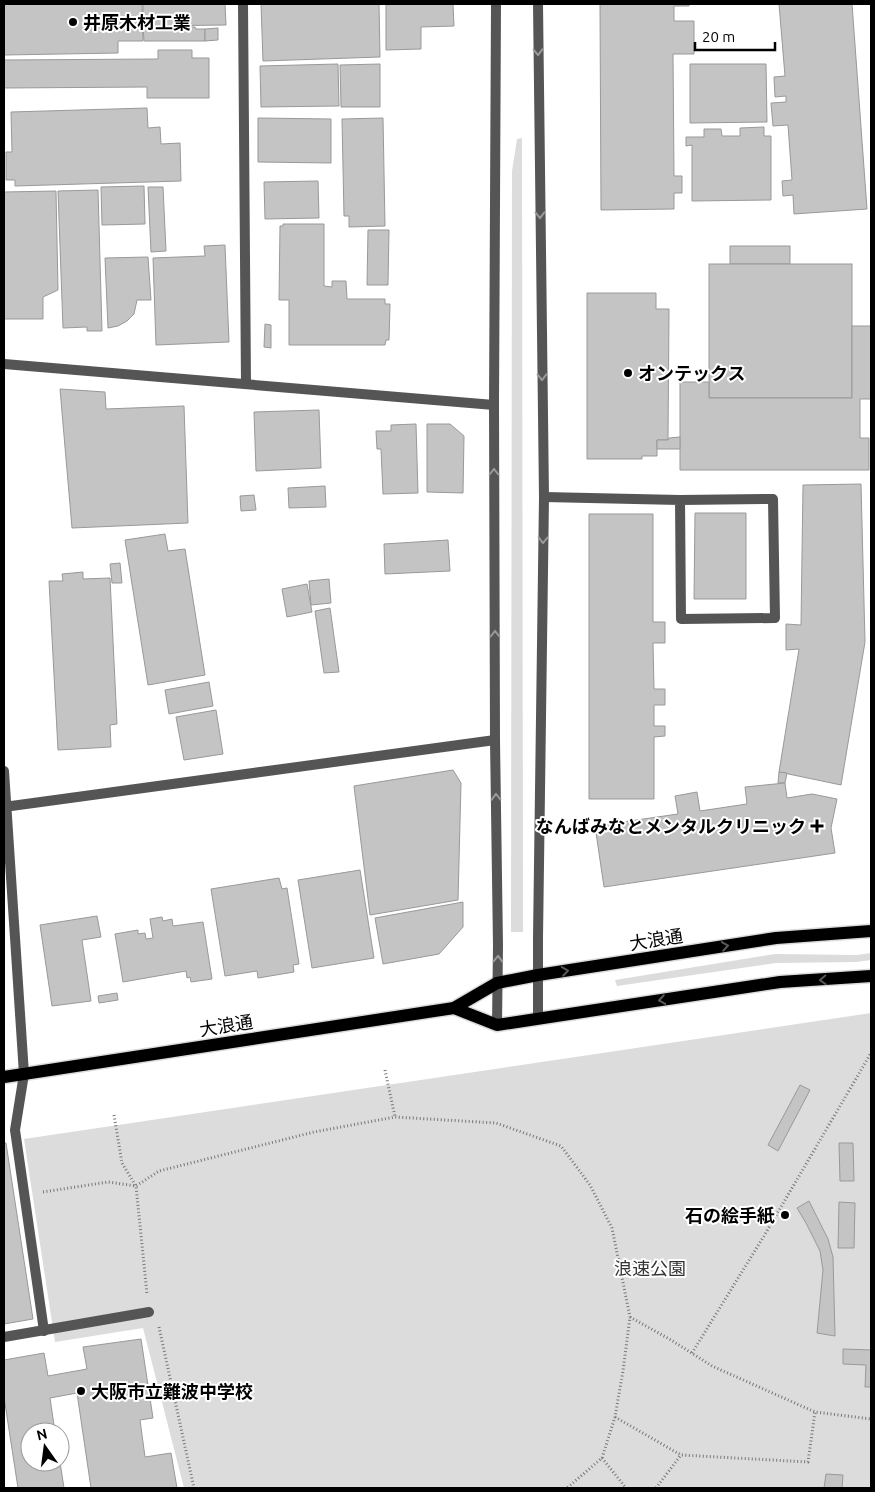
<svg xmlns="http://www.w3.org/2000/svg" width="875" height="1492" viewBox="0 0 875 1492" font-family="Ubuntu,'Noto Sans JP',sans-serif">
	<rect width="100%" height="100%" fill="#fff"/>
	<g fill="#dcdcdc">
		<polygon points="522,138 523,932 511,932 512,171 517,139"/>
		<polygon points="871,953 871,960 856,962 776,963 617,986 615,980 775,954 857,955"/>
		<polygon points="871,1013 871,1488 184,1488 143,1328 55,1342 24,1139"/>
	</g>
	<g fill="#c4c4c4" stroke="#999">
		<polygon points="4,4 142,4 143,41 118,41 118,53 4,55"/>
		<polygon points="143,4 225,4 226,25 143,26"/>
		<polygon points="261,4 379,4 380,57 263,61"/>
		<polygon points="386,4 453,4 454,26 421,27 421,49 386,50"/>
		<polygon points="600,4 689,4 689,6 674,6 674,21 694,21 694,54 673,54 674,176 682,176 682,193 674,193 674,209 601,210"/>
		<polygon points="779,4 852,4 867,209 794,214 793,195 783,196 782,181 792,180 788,125 773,126 771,103 786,102 786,96 775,97 774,77 785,76"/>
		<polygon points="143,27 195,27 196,29 205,29 205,41 144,41"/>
		<polygon points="218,28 218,40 205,41 205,29"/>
		<polygon points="158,50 192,50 192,58 209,58 209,98 147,98 147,87 4,88 4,60 158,59"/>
		<polygon points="338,64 339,106 261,107 260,66"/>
		<polygon points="380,64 380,107 341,107 340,65"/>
		<polygon points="690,64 766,64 767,122 690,123"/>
		<polygon points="147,108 148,128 160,127 161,144 180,143 181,181 15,186 15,180 6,180 6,152 12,152 11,112"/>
		<polygon points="258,118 331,119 331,163 258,162"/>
		<polygon points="383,118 385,226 349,227 349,216 344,216 342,119"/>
		<polygon points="764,127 764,136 771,136 771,200 692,201 692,145 686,146 686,137 704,137 704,129 721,129 722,136 740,136 740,128"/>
		<polygon points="318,181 319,218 265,219 264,182"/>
		<polygon points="144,186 145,224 102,225 101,187"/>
		<polygon points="148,187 163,187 166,251 151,252"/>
		<polygon points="98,190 102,331 87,331 87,327 63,328 58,191"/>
		<polygon points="56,191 58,290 43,297 43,319 4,319 4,192"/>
		<polygon points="283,224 324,224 324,286 332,287 332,281 346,281 347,299 385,299 385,304 390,304 389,340 386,340 385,345 289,345 289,300 279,300 280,226 283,226"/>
		<polygon points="368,230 389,230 388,285 367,285"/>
		<polygon points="225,245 229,342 156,345 153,258 205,256 204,246"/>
		<rect x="730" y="246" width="60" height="18"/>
		<polygon points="148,257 151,300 137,300 134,314 127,321 118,326 108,328 105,258"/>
		<rect x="709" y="264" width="143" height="134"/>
		<polygon points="587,293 656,293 656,309 669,309 668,440 657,440 657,456 642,456 642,459 587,459"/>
		<polygon points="265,324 271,325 271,348 264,347"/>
		<polygon points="852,326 871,326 871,399 860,399 860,438 869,438 869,470 680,470 680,382 709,382 709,398 852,398"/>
		<polygon points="60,389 105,392 106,409 184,406 188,523 72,528"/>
		<polygon points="319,410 321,468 256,471 254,412"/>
		<polygon points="416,424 418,493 383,494 381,449 377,449 376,431 391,431 391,425"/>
		<polygon points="427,424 450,424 464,436 463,493 427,492"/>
		<polygon points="680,437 680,449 657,449 657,440 668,440 669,438"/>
		<polygon points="861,484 865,642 841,785 779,772 799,649 786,650 786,624 801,625 803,485"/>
		<polygon points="325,486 326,507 289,508 288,488"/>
		<polygon points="254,495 256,510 241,511 240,496"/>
		<polygon points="695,513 746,513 746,599 694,599"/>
		<polygon points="589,514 653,514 653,622 665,622 665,643 653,643 654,689 665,689 665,705 654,705 654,726 665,726 665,736 654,737 654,799 589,799"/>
		<polygon points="165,534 168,551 185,549 205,675 148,685 125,540"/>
		<polygon points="448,540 450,571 385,574 384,544"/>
		<polygon points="120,563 122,583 112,583 110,564"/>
		<polygon points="83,572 83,579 110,578 117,724 110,725 111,747 58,750 49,581 63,581 62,574"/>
		<polygon points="329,579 331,603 311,605 309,581"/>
		<polygon points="307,584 312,612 287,617 282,589"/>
		<polygon points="330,608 339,672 324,673 315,611"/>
		<polygon points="209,682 213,706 169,714 165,690"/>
		<polygon points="216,710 223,754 184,760 176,717"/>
		<polygon points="453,770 461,783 458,900 370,915 354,786"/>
		<polygon points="779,772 787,773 785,783 778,783"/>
		<polygon points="785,783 787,798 812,794 837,799 831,828 835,853 604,887 595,826 678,814 675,796 697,792 700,811 747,804 745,787"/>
		<polygon points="360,870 374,958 312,968 298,880"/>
		<polygon points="279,878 282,889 287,888 299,964 293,965 294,972 258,978 257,971 225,976 211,889"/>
		<polygon points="463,902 463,927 439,954 383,964 375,918"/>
		<polygon points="97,916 101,937 82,940 91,1001 52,1006 40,925"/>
		<polygon points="162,917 163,921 172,919 173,926 203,922 212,979 191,982 190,977 187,978 186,971 123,982 115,934 138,930 138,934 145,933 146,939 153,938 150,919"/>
		<polygon points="117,993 118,1000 99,1003 98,996"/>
		<polygon points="800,1085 810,1090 778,1151 768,1145"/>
		<polygon points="4,1143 6,1143 33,1319 4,1324"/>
		<polygon points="839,1143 853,1143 854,1181 840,1181"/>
		<polygon points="809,1201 828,1239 833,1257 835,1336 817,1333 823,1270 820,1251 806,1223 797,1208"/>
		<polygon points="839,1202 855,1203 854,1248 838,1248"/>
		<polygon points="141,1339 153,1418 140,1420 145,1457 171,1453 177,1488 91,1488 77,1393 50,1398 55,1432 30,1432 30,1462 60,1462 64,1488 18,1488 4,1397 4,1360 44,1353 48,1376 87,1369 83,1347"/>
		<polygon points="843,1349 871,1350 871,1387 865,1387 866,1365 843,1364"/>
		<polygon points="826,1474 843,1475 842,1488 824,1488"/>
	</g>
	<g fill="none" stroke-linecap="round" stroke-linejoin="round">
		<defs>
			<g id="primary">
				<polyline points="454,1008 497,1025 780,982 871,976"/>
				<polyline points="4,1077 454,1008 497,983 538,975 776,938 871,931"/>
			</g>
		</defs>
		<use href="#primary" stroke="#dbdbdb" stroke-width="15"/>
		<g stroke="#777" stroke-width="3" stroke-dasharray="1 2.5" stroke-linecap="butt">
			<polyline points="385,1070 395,1117"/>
			<polyline points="114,1115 122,1163 136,1186 147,1294"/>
			<polyline points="43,1192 108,1182 136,1186 159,1171 314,1132 395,1117 496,1123 561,1146 590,1185 612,1228 630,1317 623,1371 615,1417 602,1458 567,1488"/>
			<polyline points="630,1317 671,1340 712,1366 815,1412 871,1419"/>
			<polyline points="159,1327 194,1488"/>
			<polyline points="692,1353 764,1236 871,1053"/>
			<polyline points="615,1417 681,1455 808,1462 815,1412"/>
			<polyline points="602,1458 626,1488"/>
			<polyline points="656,1488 681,1455"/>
		</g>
		<g stroke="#555" stroke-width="10">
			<polyline points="544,497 680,500 773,499 775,618 681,619 680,500"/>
			<polyline points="24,1074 15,1130 44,1331"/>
			<polyline points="4,1337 149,1312"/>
		</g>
		<g stroke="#555" stroke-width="10">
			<polyline points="243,4 246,384"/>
			<polyline points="4,364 494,405"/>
		</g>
		<g stroke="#555" stroke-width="10">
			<polyline points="496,4 494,405 495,740 498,945 497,1025"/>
			<polyline points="538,4 544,497 538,938 538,1019"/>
			<polyline points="4,771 24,1074"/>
			<polyline points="4,807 495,740"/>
		</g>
		<use href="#primary" stroke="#000" stroke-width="12"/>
	</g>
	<defs><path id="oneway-chevron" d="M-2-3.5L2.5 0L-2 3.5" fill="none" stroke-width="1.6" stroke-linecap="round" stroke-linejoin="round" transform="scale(1.25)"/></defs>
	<g stroke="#999">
		<use href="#oneway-chevron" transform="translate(538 52) rotate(89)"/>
		<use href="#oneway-chevron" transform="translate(540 215) rotate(89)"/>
		<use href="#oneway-chevron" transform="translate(542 377) rotate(89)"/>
		<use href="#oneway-chevron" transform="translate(494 472) rotate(-90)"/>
		<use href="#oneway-chevron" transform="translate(543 540) rotate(91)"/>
		<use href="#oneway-chevron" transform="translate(495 634) rotate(-90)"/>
		<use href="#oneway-chevron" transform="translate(496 797) rotate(-91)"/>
		<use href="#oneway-chevron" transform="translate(498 959) rotate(-88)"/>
	</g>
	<g stroke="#595959">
		<use href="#oneway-chevron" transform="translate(725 946) rotate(-9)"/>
		<use href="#oneway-chevron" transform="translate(565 971) rotate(-9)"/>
		<use href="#oneway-chevron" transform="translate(823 980) rotate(177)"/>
		<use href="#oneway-chevron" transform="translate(662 1000) rotate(171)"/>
	</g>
	<g fill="#000" stroke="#fff" stroke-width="2">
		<circle cx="73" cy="22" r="5"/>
		<circle cx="628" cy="373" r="5"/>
		<path d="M814.5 818.5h5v5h5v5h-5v5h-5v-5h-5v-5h5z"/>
		<circle cx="785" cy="1215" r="5"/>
		<circle cx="81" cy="1391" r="5"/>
	</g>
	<g text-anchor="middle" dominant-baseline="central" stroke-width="4" stroke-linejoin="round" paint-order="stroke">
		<g font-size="18" font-weight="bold" fill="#000" stroke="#fff" text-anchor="start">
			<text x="83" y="22">井原木材工業</text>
			<text x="638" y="373">オンテックス</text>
			<text x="806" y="826" text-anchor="end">なんばみなとメンタルクリニック</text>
			<text x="775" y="1215" text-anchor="end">石の絵手紙</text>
			<text x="91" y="1391">大阪市立難波中学校</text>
		</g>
		<g font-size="18" fill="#000" stroke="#fff">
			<text transform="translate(656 939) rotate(-9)">大浪通</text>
			<text transform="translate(226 1025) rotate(-9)">大浪通</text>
		</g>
		<g font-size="18" fill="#333" stroke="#fff">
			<text x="650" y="1268">浪速公園</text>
		</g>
	</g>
	<rect width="875" height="1492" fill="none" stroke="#000000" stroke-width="10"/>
	<g transform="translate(45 1447) rotate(346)"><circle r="24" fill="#ffffff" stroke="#999999"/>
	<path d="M0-4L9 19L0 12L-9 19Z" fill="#000000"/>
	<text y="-8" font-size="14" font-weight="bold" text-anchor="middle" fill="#000000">N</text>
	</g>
	<path d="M695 42v8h80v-8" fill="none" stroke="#000000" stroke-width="2.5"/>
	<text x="702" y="42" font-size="15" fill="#000000" stroke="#ffffff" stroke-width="4" paint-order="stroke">20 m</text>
</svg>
